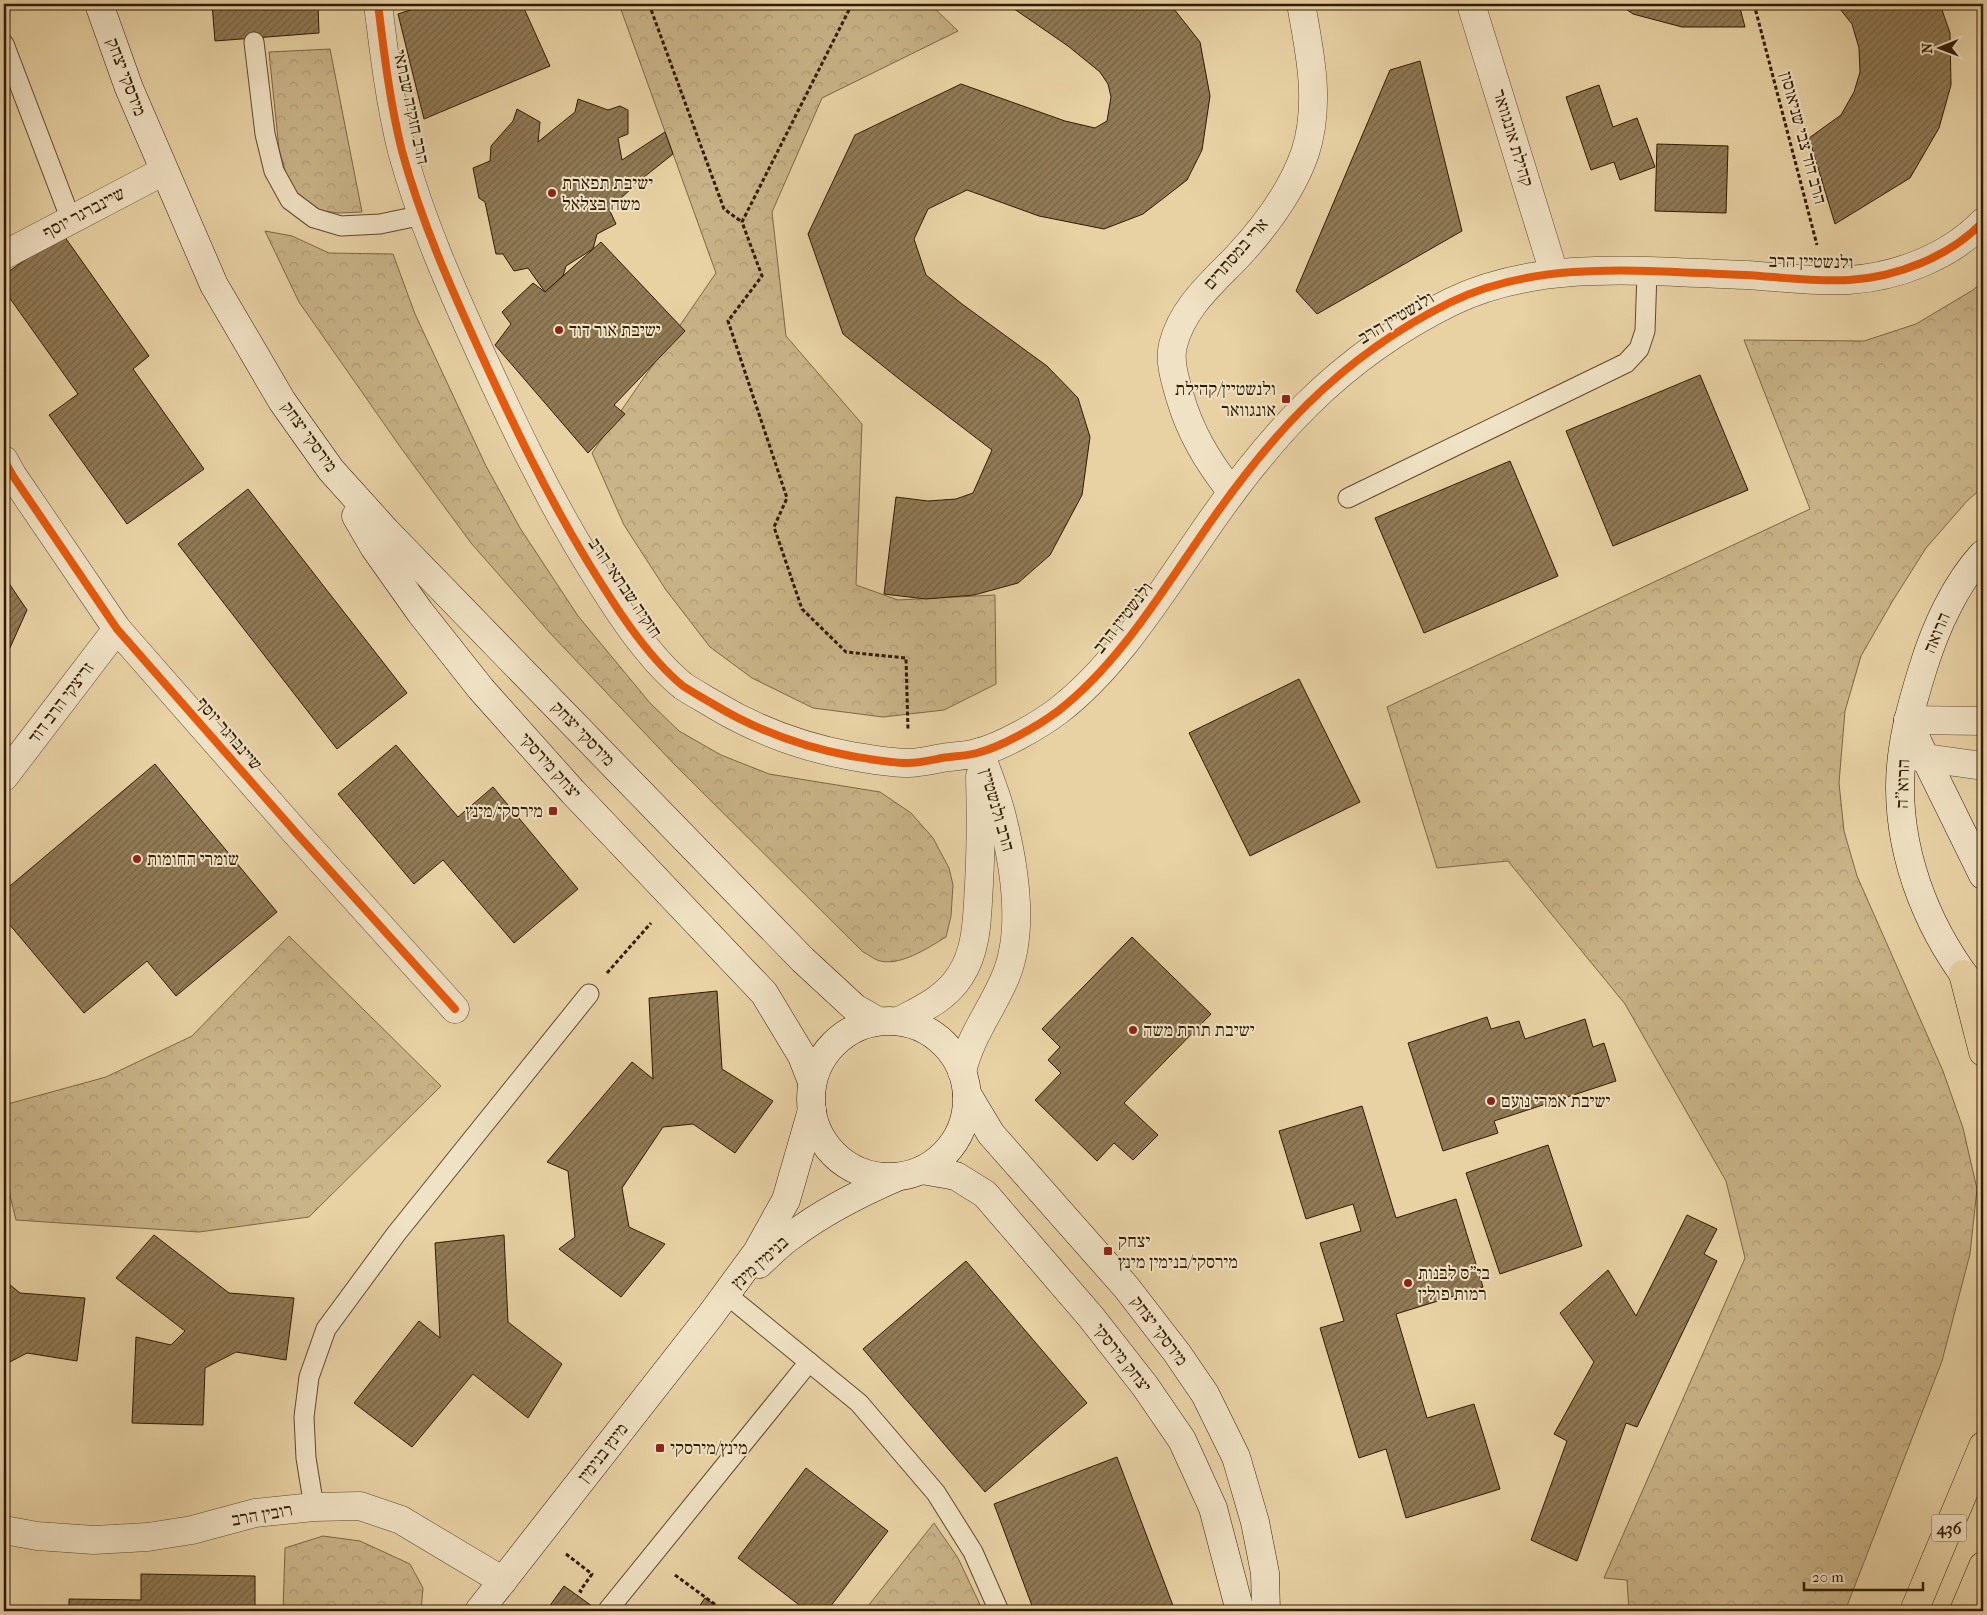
<svg xmlns="http://www.w3.org/2000/svg" width="1987" height="1615" viewBox="0 0 1987 1615" font-family="'IM FELL French Canon','Frank Ruhl Libre',serif">
	<defs>
		<pattern id="park-crowns" width="20" height="18" patternUnits="userSpaceOnUse" patternTransform="scale(1.25)"><rect width="20" height="18" fill="#c9b388"/><path d="M2 6a3 3 0 1 1 6 0M12 15a3 3 0 1 1 6 0" fill="none" stroke="#ad9974"/></pattern>
		<pattern id="building-hatch" width="6" height="6" patternUnits="userSpaceOnUse" patternTransform="scale(1.25)"><rect width="6" height="6" fill="#907a55"/><path d="M-1 1l2-2M0 6l6-6M5 7l2-2" fill="none" stroke="#766344"/></pattern>
	</defs>
	<rect width="100%" height="100%" fill="#e8d2a4"/>
	<filter id="stains"><feTurbulence type="fractalNoise" baseFrequency=".004" numOctaves="4"/><feColorMatrix values="0 0 0 0 .2 0 0 0 0 .09 0 0 0 0 .02 0 0 0 .5 -.17"/></filter>
	<radialGradient id="worn" r=".72"><stop offset=".6" stop-color="#630" stop-opacity="0"/><stop offset="1" stop-color="#630" stop-opacity=".3"/></radialGradient>
	<g fill="url(#park-crowns)" stroke="#7c6744">
		<polygon points="619,4 930,4 958,31 822,98 772,212 786,336 862,424 856,585 898,600 995,595 996,684 944,710 883,717 813,708 752,678 710,647 666,590 624,525 592,453 716,273"/>
		<polygon points="330,49 362,212 338,213 311,209 291,191 279,149 269,52"/>
		<path d="M265,231L292,236L329,253L393,254L415,314L486,466L520,528L578,616L650,703L679,731L721,755L769,774L880,792L911,813L933,838L949,868L953,885L951,916L946,937C928,948 898,968 877,960C872,958 868,954 863,952L674,764L550,633L471,543L401,448L299,302Z"/>
		<polygon points="1983,281 1983,487 1967,501 1926,548 1892,602 1861,656 1845,711 1839,783 1844,831 1857,876 1943,1071 1963,1128 1977,1189 1970,1254 1942,1361 1845,1611 1629,1611 1627,1580 1604,1578 1745,1258 1726,1181 1625,1004 1508,861 1437,868 1387,707 1810,509 1744,340 1864,341 1916,324 1973,290"/>
		<polygon points="289,936 441,1086 309,1217 199,1232 16,1220 4,1171 4,1105 106,1077 192,1036"/>
		<polygon points="934,1523 958,1558 983,1611 864,1611"/>
		<polygon points="323,1536 360,1541 410,1564 423,1588 421,1611 283,1611 285,1548"/>
	</g>
	<g fill="url(#building-hatch)" stroke="#301b00">
		<polygon points="212,4 318,4 319,33 215,41"/>
		<polygon points="428,4 522,4 550,66 424,119 398,14"/>
		<polygon points="1007,4 1170,4 1200,42 1210,96 1202,150 1187,180 1143,214 1104,229 1039,216 967,190 928,209 914,239 926,275 962,304 1047,366 1078,398 1090,437 1082,495 1050,555 1018,583 974,595 926,599 884,594 896,497 928,501 956,499 973,493 992,450 903,382 843,334 808,234 855,135 961,84 1065,121 1095,128 1107,121 1111,97 1108,84 1100,72 1068,46"/>
		<polygon points="1619,4 1739,4 1745,27 1682,27 1633,14"/>
		<polygon points="1836,4 1940,4 1950,33 1951,85 1939,128 1910,178 1835,224 1809,138 1841,115 1854,92 1860,72 1859,48 1852,24"/>
		<polygon points="1420,61 1462,231 1317,314 1296,291 1390,70"/>
		<polygon points="1599,85 1613,127 1637,118 1655,167 1620,180 1614,162 1591,170 1566,97"/>
		<polygon points="578,99 608,110 620,106 628,110 628,134 618,138 622,160 665,132 673,154 644,177 609,209 616,224 597,234 593,249 566,266 563,276 545,292 528,268 514,271 503,254 496,254 485,202 479,198 473,168 490,161 491,146 513,121 517,109 540,122 538,142 575,112"/>
		<polygon points="1657,144 1728,146 1726,213 1655,211"/>
		<polygon points="62,233 149,356 133,369 204,469 127,524 49,415 78,394 4,290 4,275"/>
		<polygon points="601,242 685,331 614,405 625,414 588,453 495,345 511,324 502,312 533,283 545,292"/>
		<polygon points="1700,375 1748,490 1613,546 1566,431"/>
		<polygon points="1510,461 1558,576 1424,633 1375,518"/>
		<polygon points="248,489 407,693 337,749 178,544"/>
		<polygon points="4,576 27,610 4,661"/>
		<polygon points="1299,679 1360,802 1250,856 1189,733"/>
		<polygon points="396,745 458,817 493,787 578,889 514,943 443,860 414,884 338,794"/>
		<polygon points="155,764 277,912 176,996 147,961 84,1013 4,918 4,891"/>
		<polygon points="1132,937 1211,1014 1124,1103 1158,1135 1133,1160 1114,1143 1097,1161 1035,1100 1061,1073 1048,1060 1060,1047 1042,1029"/>
		<polygon points="717,991 722,1069 773,1101 735,1153 693,1124 663,1127 622,1188 629,1227 665,1244 621,1297 559,1249 575,1237 568,1171 547,1162 632,1062 653,1079 649,998"/>
		<polygon points="1487,1017 1491,1029 1519,1021 1525,1039 1585,1019 1593,1047 1604,1043 1616,1081 1494,1121 1498,1133 1443,1151 1408,1043"/>
		<polygon points="1362,1106 1396,1218 1456,1199 1483,1287 1396,1314 1427,1418 1474,1404 1500,1489 1406,1518 1386,1449 1359,1458 1320,1328 1344,1321 1320,1243 1361,1231 1353,1204 1306,1219 1279,1131"/>
		<polygon points="1548,1145 1582,1246 1500,1274 1466,1173"/>
		<polygon points="1687,1215 1717,1229 1704,1254 1717,1261 1637,1427 1626,1423 1577,1561 1531,1540 1567,1441 1554,1434 1594,1362 1560,1313 1608,1270 1636,1316"/>
		<polygon points="154,1235 229,1293 294,1298 286,1360 236,1352 205,1368 203,1425 132,1423 136,1337 171,1345 185,1331 116,1278"/>
		<polygon points="504,1235 508,1322 562,1364 528,1418 473,1374 412,1447 354,1403 419,1321 440,1338 435,1243"/>
		<polygon points="966,1261 1087,1403 985,1492 863,1349"/>
		<polygon points="4,1280 20,1293 85,1298 77,1361 27,1353 4,1365"/>
		<polygon points="1117,1457 1175,1611 1034,1611 994,1504"/>
		<polygon points="806,1468 888,1531 827,1611 807,1611 738,1558"/>
		<polygon points="141,1574 255,1576 255,1611 69,1611 69,1599 141,1600"/>
		<polygon points="564,1586 599,1611 546,1611"/>
		<polygon points="705,1598 724,1611 696,1611"/>
	</g>
	<g fill="none" stroke-linecap="round" stroke-linejoin="round">
		<defs>
			<g id="lane">
				<polyline points="254,42 265,134 274,171 290,200 314,218 341,226 380,224 423,215"/>
				<polyline points="4,44 71,220"/>
				<polyline points="1348,498 1626,363 1639,349 1645,331 1647,272"/>
				<polyline points="726,1294 859,1403 936,1493 973,1552 999,1611"/>
				<polyline points="314,1507 306,1458 304,1417 309,1377 326,1329 396,1234 589,994"/>
				<polyline points="608,1610 809,1362"/>
			</g>
			<g id="street">
				<path d="M378,4C384,53 390,103 402,151C421,221 451,288 481,354C513,424 546,493 586,559C611,600 645,655 683,686C692,692 703,698 713,704C756,730 802,747 851,756C869,759 890,763 908,763C919,763 932,760 942,758C954,756 966,756 977,753C1001,747 1038,726 1058,711C1114,668 1156,601 1196,543C1266,439 1337,358 1451,302C1541,258 1649,272 1746,275C1778,277 1817,282 1849,280C1897,277 1949,257 1983,222"/>
				<polyline points="1471,4 1554,273"/>
				<polyline points="4,255 164,171"/>
				<polyline points="4,460 13,476 117,629 297,834 455,1009"/>
				<path d="M1232,492C1209,464 1190,432 1180,397C1175,380 1169,361 1173,345C1182,308 1212,283 1237,257C1265,227 1291,193 1305,153C1321,104 1310,53 1301,4"/>
				<polyline points="1908,720 1983,721"/>
				<polyline points="1904,755 1983,766"/>
				<polyline points="4,777 117,629"/>
				<path d="M899,1021C922,1009 945,999 960,976C978,949 977,915 979,884C981,848 981,812 980,776"/>
				<path d="M962,1072C970,1036 991,1011 1005,978C1026,930 1014,863 1001,813C996,793 987,772 980,752"/>
				<polyline points="4,1530 37,1536 94,1540 148,1537 192,1530 255,1513 314,1507 360,1506 401,1520 503,1581"/>
			</g>
			<g id="secondary">
				<polyline points="99,4 129,88 214,285 282,401 331,470 386,531 803,960 855,1008 878,1021"/>
				<polyline points="356,516 374,547 420,612 481,689 573,792 764,993 802,1056 812,1082"/>
				<polyline points="1908,720 1919,745 1983,875"/>
				<path d="M1978,993C1931,936 1900,862 1900,787C1900,747 1911,706 1923,668C1935,629 1955,584 1983,554"/>
				<circle cx="889" cy="1099" r="78"/>
				<polyline points="967,1094 991,1134 1126,1287 1177,1353 1205,1394 1236,1457 1255,1522 1265,1573 1266,1611"/>
				<polyline points="922,1170 956,1176 985,1194 1091,1317 1145,1386 1182,1440 1213,1508 1240,1611"/>
				<path d="M759,1264C769,1255 779,1244 791,1236C823,1212 858,1194 895,1178"/>
				<polyline points="479,1611 710,1316 757,1252 786,1200 812,1110"/>
			</g>
			<g id="primary">
				<polyline points="1963,974 1983,1052"/>
				<polyline points="1914,1611 1983,1446"/>
				<polyline points="1964,1611 1983,1566"/>
			</g>
		</defs>
		<use href="#lane" stroke="#5e4929" stroke-width="21"/>
		<use href="#street" stroke="#5e4929" stroke-width="29"/>
		<use href="#secondary" stroke="#301b00" stroke-width="29"/>
		<use href="#primary" stroke="#301b00" stroke-width="29"/>
		<g stroke="#301b00" stroke-width="3" stroke-dasharray="4 2.5" stroke-linecap="butt">
			<polyline points="649,4 724,209 742,222"/>
			<polyline points="852,4 742,222 762,276 728,321 787,498 774,527 802,609 846,652 906,658 908,730"/>
			<polyline points="1754,4 1817,245"/>
			<polyline points="607,973 651,923"/>
			<polyline points="566,1554 592,1574 580,1591 584,1593"/>
			<polyline points="675,1575 724,1611"/>
		</g>
		<use href="#lane" stroke="#f0e2c4" stroke-width="19"/>
		<use href="#street" stroke="#f0e2c4" stroke-width="28"/>
		<use href="#secondary" stroke="#f0e2c4" stroke-width="28"/>
		<use href="#primary" stroke="#e8d2a4" stroke-width="28"/>
		<defs>
			<g id="cycleway">
				<path d="M378,4C384,53 390,103 402,151C421,221 451,288 481,354C513,424 546,493 586,559C611,600 645,655 683,686C692,692 703,698 713,704C756,730 802,747 851,756C869,759 890,763 908,763C919,763 932,760 942,758C954,756 966,756 977,753C1001,747 1038,726 1058,711C1114,668 1156,601 1196,543C1266,439 1337,358 1451,302C1541,258 1649,272 1746,275C1778,277 1817,282 1849,280C1897,277 1949,257 1983,222"/>
				<polyline points="4,460 13,476 117,629 297,834 455,1009"/>
			</g>
		</defs>
		<use href="#cycleway" stroke="#f0e2c4" stroke-width="11"/>
		<use href="#cycleway" stroke="#e8590c" stroke-width="8"/>
	</g>
	<g fill="#8f2418" stroke="#f0e2c4" stroke-width="2">
		<circle cx="552" cy="193" r="5"/>
		<circle cx="559" cy="330" r="5"/>
		<rect x="1281" y="394" width="10" height="10" rx="2.5"/>
		<rect x="548" y="806" width="10" height="10" rx="2.5"/>
		<circle cx="137" cy="859" r="5"/>
		<circle cx="1133" cy="1030" r="5"/>
		<circle cx="1491" cy="1101" r="5"/>
		<rect x="1103" y="1246" width="10" height="10" rx="2.5"/>
		<circle cx="1408" cy="1283" r="5"/>
		<rect x="655" y="1443" width="10" height="10" rx="2.5"/>
	</g>
	<g text-anchor="middle" dominant-baseline="central" stroke-width="4" stroke-linejoin="round" paint-order="stroke">
		<rect fill="#f0e2c4" stroke="#6a573b" stroke-width="1" x="1931.5" y="1514.5" width="35" height="27" rx="4"/>
		<g font-size="16" font-weight="bold" fill="#301b00">
			<text x="1949" y="1528">436</text>
		</g>
		<g font-size="18" fill="#301b00" stroke="#f0e2c4">
			<text transform="translate(126 77) rotate(69)">מירסקי יצחק</text>
			<text transform="translate(411 107) rotate(78)">הרב חזקיה שבתאי</text>
			<text transform="translate(1513 138) rotate(73)">קהילת אונגוואר</text>
			<text transform="translate(1803 138) rotate(75)">הרב דוד צבי שניאוסון</text>
			<text transform="translate(84 213) rotate(-28)">שיינברגר יוסף</text>
			<text transform="translate(1236 254) rotate(-49)">ארי במסתרים</text>
			<text transform="translate(1811 262) rotate(1)">ולנשטיין הרב</text>
			<text transform="translate(1396 318) rotate(-31)">ולנשטיין הרב</text>
			<text transform="translate(309 437) rotate(54)">מירסקי יצחק</text>
			<text transform="translate(625 588) rotate(56)">חזקיה שבתאי הרב</text>
			<text transform="translate(1123 618) rotate(-52)">ולנשטיין הרב</text>
			<text transform="translate(1937 633) rotate(-67)">הרואה</text>
			<text transform="translate(61 703) rotate(-53)">זריצקי הרב דוד</text>
			<text transform="translate(229 734) rotate(49)">שיינברגר יוסף</text>
			<text transform="translate(583 734) rotate(46)">מירסקי יצחק</text>
			<text transform="translate(550 766) rotate(48)">יצחק מירסקי</text>
			<text transform="translate(1903 784) rotate(-88)">הרוא''ה</text>
			<text transform="translate(997 810) rotate(74)">הרב ולנשטיין</text>
			<text transform="translate(760 1263) rotate(-42)">בנימין מינץ</text>
			<text transform="translate(1159 1331) rotate(53)">מירסקי יצחק</text>
			<text transform="translate(1122 1358) rotate(52)">יצחק מירסקי</text>
			<text transform="translate(603 1453) rotate(-52)">מינץ בנימין</text>
			<text transform="translate(262 1515) rotate(-10)">רובין הרב</text>
		</g>
		<g font-size="18" fill="#301b00" stroke="#f0e2c4" text-anchor="start">
			<text x="562" y="183">ישיבת תפארת<tspan x="562" dy="21">משה בצלאל</tspan></text>
			<text x="569" y="330">ישיבת אור דוד</text>
			<text x="1276" y="389" text-anchor="end">ולנשטיין/קהילת<tspan x="1276" dy="21">אונגוואר</tspan></text>
			<text x="543" y="811" text-anchor="end">מירסקי/מינץ</text>
			<text x="147" y="859">שומרי החומות</text>
			<text x="1143" y="1030">ישיבת תורת משה</text>
			<text x="1501" y="1101">ישיבת אמרי נועם</text>
			<text x="1118" y="1241">יצחק<tspan x="1118" dy="21">מירסקי/בנימין מינץ</tspan></text>
			<text x="1418" y="1273">בי"ס לבנות<tspan x="1418" dy="21">רמות פולין</tspan></text>
			<text x="670" y="1448">מינץ/מירסקי</text>
		</g>
	</g>
	<rect width="1987" height="1615" fill="none" stroke="#e8d2a4" stroke-width="20"/>
	<rect x="5" y="5" width="1977" height="1605" fill="none" stroke="#301b00" stroke-width="2.5"/>
	<rect x="10" y="10" width="1967" height="1595" fill="none" stroke="#301b00"/>
	<g transform="translate(1940 48) rotate(269)" stroke="#f0e2c4" stroke-width="4" paint-order="stroke">
	<path d="M0-4L9 19L0 12L-9 19Z" fill="#301b00"/>
	<text y="-8" font-size="14" font-weight="bold" text-anchor="middle" fill="#301b00">N</text>
	</g>
	<path d="M1804 1582v8h119v-8" fill="none" stroke="#301b00" stroke-width="2.5"/>
	<text x="1812" y="1582" font-size="15" fill="#301b00" stroke="#f0e2c4" stroke-width="4" paint-order="stroke">20 m</text>
	<rect width="100%" height="100%" filter="url(#stains)"/>
	<rect width="100%" height="100%" fill="url(#worn)"/>
</svg>
